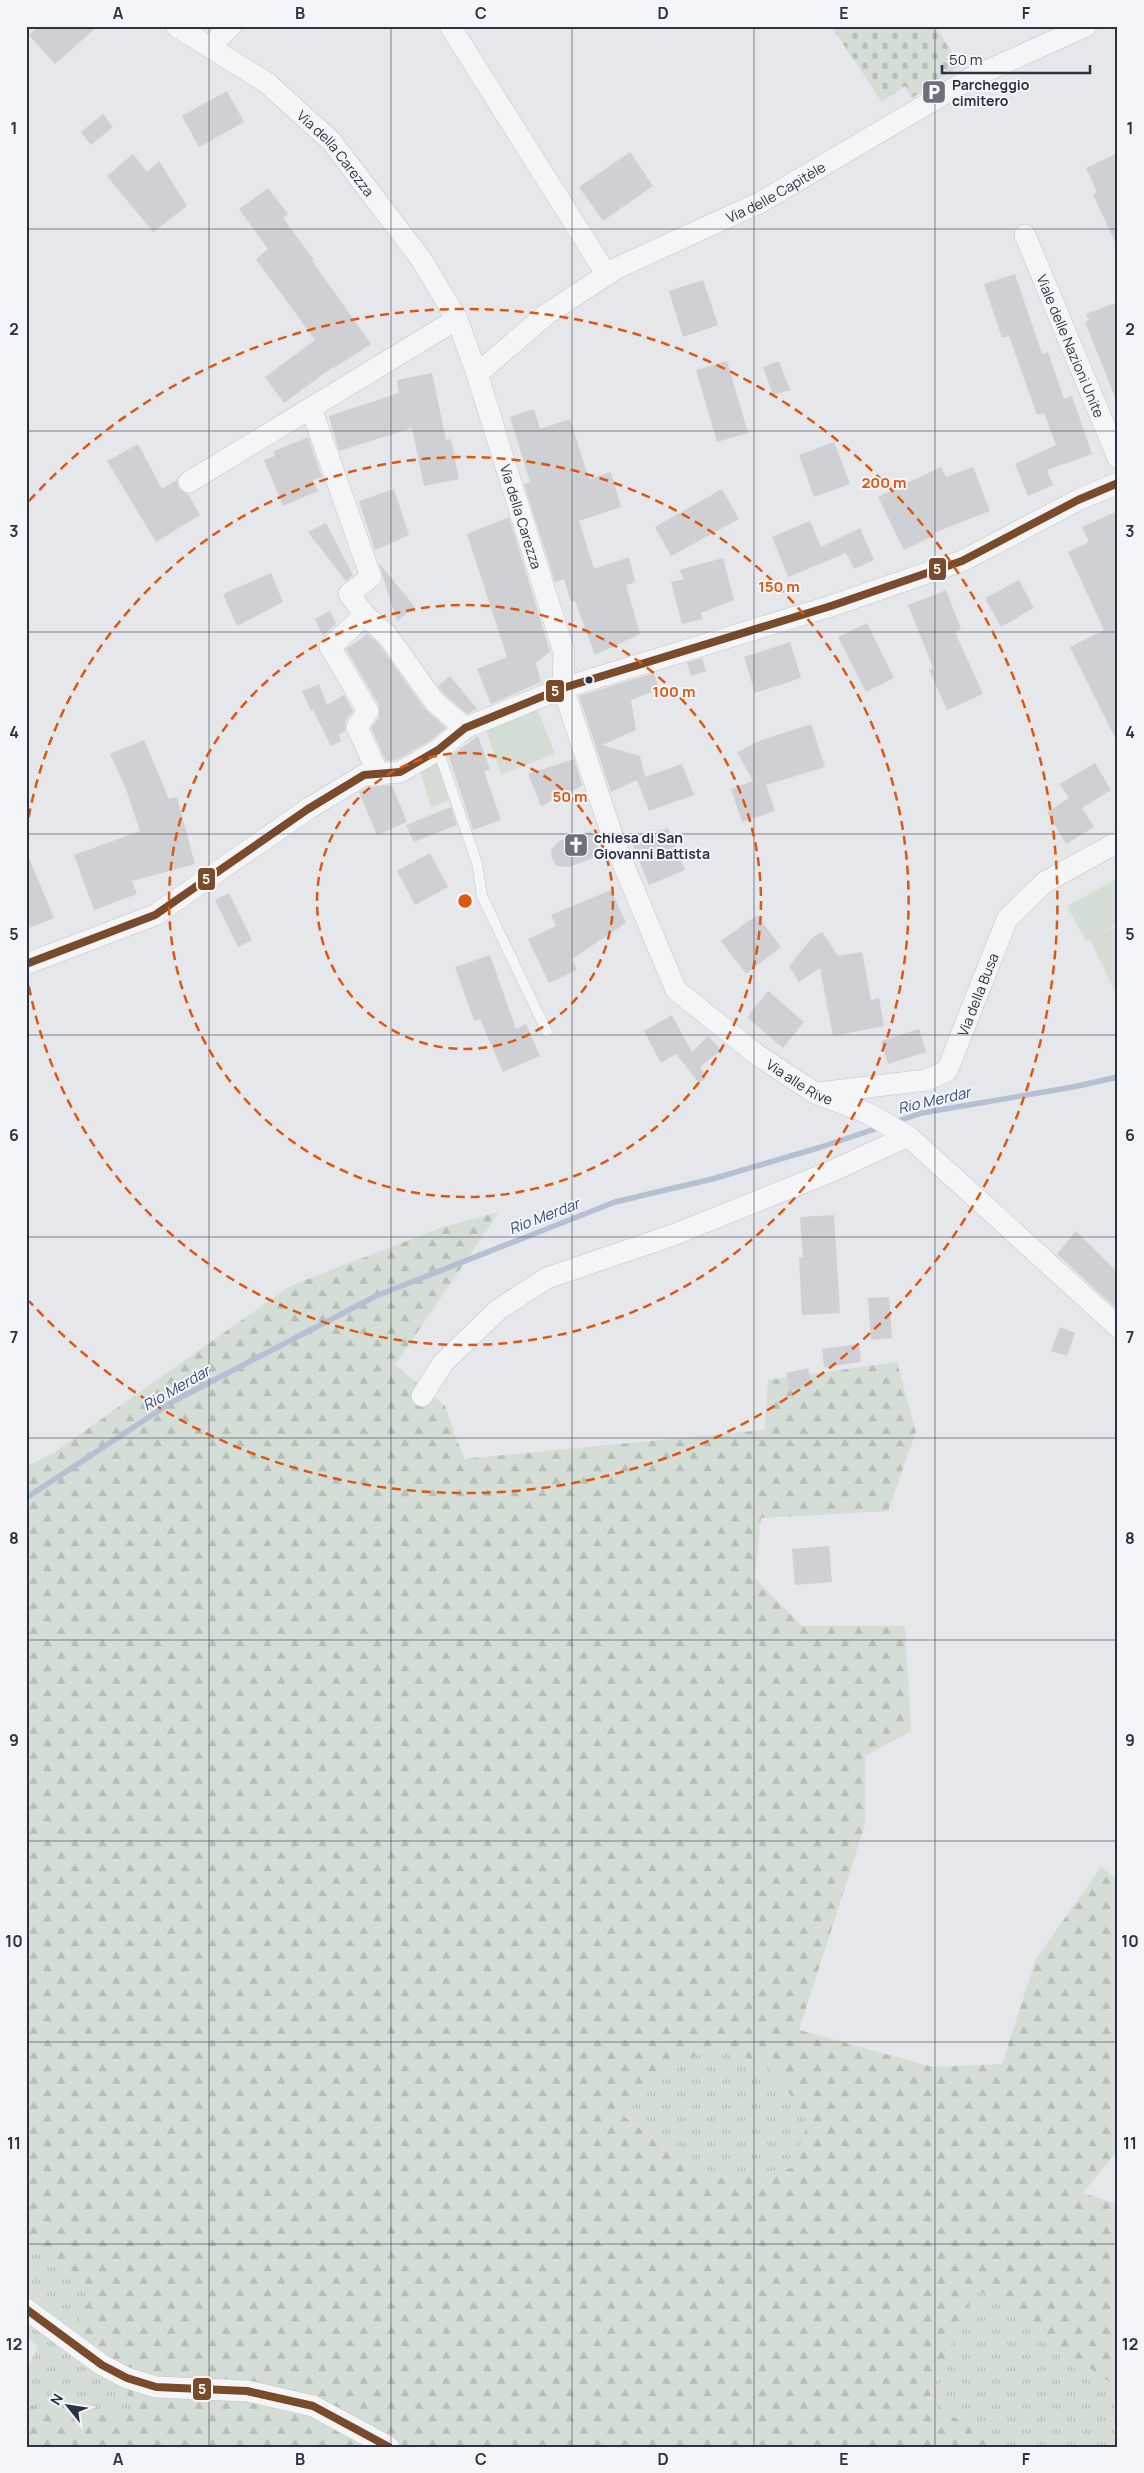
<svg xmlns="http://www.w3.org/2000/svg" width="1144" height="2473" viewBox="0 0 1144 2473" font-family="Manrope,sans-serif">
	<defs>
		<pattern id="grass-tufts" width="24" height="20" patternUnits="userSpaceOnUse" patternTransform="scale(1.25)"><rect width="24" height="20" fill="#d4ddd6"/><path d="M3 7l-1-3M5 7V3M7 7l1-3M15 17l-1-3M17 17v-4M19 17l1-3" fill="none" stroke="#b6beb9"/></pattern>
		<pattern id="forest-firs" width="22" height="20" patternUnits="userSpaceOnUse" patternTransform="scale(1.25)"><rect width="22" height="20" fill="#d4ddd6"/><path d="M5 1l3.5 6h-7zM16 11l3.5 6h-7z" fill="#b6beb9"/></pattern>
		<pattern id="cemetery-stones" width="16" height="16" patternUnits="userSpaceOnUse" patternTransform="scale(1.25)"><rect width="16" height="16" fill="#d4ddd6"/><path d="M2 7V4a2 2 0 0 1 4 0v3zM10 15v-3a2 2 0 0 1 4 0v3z" fill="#b6beb9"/></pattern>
	</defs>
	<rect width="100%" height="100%" fill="#e5e7ea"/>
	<g fill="url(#grass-tufts)">
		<polygon points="718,2047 768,2066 809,2119 793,2168 709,2180 624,2115 668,2066"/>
		<polygon points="26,2240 93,2291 76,2327 138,2408 109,2416 26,2405 26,2372 38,2346 26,2336"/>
		<polygon points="976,2287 1118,2388 1118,2447 1000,2447 928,2401"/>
	</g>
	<path fill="url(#forest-firs)" fill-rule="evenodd" d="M499,1212L395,1365L445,1406L464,1459L765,1430L768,1380L897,1362L916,1432L888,1511L761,1518L755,1578L802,1626H905L911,1731L865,1756V1825L799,2030L933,2067L1002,2064L1036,1959L1101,1867L1118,1880V2150L1083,2193L1118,2204V2388L976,2288L928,2400L1000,2447H26V2405L109,2416L138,2408L75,2327L93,2291L26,2240V1466L52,1454L290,1286L440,1228ZM718,2047L768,2066L809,2119L793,2168L709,2180L624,2116L668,2067Z"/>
	<polygon fill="url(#cemetery-stones)" points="831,26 935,26 960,65 912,98 905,86 882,102"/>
	<g fill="#d4ddd6">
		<polygon points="536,705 555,754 501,774 485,728"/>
		<polygon points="439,758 452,798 431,808 419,767"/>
		<polygon points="1118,878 1118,924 1102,933 1118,926 1118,998 1090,940 1086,941 1067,906"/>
	</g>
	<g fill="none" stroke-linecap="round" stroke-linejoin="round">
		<g stroke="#b5c0d4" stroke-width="5.5">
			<polyline points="895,1122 922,1113 1073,1087 1118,1077"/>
			<polyline points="26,1498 172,1402 376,1296 615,1202 712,1179 818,1148 881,1127"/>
		</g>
	</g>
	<g fill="#cfd0d4">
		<polygon points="39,26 98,26 55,64 29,35"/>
		<polygon points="227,91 244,122 199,147 182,116"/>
		<polygon points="103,114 113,127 91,145 81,132"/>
		<polygon points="630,152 653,186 603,221 579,187"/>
		<polygon points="1118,153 1118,249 1093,194 1097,192 1086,168"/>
		<polygon points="133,154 147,172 159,161 187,206 153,232 107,176"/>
		<polygon points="268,188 288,214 283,218 314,260 312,261 371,344 334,368 333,367 284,403 265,377 315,340 256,259 268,249 239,209"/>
		<polygon points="1015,274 1042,354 1048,352 1064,399 1072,396 1092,454 1047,470 1053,485 1028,496 1015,464 1056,445 1044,413 1037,415 1009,336 1002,338 984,284"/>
		<polygon points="703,280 718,325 683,337 669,291"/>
		<polygon points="1118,302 1118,402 1117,402 1085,322 1089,320 1086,314"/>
		<polygon points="727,361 748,433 717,442 696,370"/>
		<polygon points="779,361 790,390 773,395 763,367"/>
		<polygon points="432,373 446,440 451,439 459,479 424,486 412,428 339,451 329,416 399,393 397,380"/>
		<polygon points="534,409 540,429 570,419 589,479 611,472 621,507 579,521 594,569 629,557 635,582 626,585 640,634 595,655 575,601 571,602 564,579 555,582 524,484 530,482 510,417"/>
		<polygon points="308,437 322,477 313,480 318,491 283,506 264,460 275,456 274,451"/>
		<polygon points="834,442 850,484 814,497 799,455"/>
		<polygon points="138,444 162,489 177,480 179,489 188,494 200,515 156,542 107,461"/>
		<polygon points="941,467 946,477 973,467 990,511 934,533 935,535 904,550 878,497"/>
		<polygon points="394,489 409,535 375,550 359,501"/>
		<polygon points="722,489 739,519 671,556 655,527"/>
		<polygon points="1118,511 1118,744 1070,647 1104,630 1068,552 1089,542 1082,527"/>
		<polygon points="509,517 550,651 536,663 541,682 491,704 477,669 507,657 467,534"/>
		<polygon points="810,521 821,547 860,528 874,560 854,569 846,553 788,577 772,537"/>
		<polygon points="326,523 353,575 346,581 308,532"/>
		<polygon points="723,558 734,600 701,613 703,619 682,624 671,582 684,579 679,570"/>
		<polygon points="379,563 415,607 397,621 383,577"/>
		<polygon points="271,573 283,602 237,626 223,594"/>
		<polygon points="1019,580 1034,608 1001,627 985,598"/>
		<polygon points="946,590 961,629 955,632 983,694 947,710 929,670 933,668 908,605"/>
		<polygon points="330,611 336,624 323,636 315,619"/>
		<polygon points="867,623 894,678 866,692 838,637"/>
		<polygon points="367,634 378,643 424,708 446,728 431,740 396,760 386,761 371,728 379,718 379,705 346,649"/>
		<polygon points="790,642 801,678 755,693 744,657"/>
		<polygon points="702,658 706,671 691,676 687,663"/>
		<polygon points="654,673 659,689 631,700 636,730 602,745 640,756 645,776 642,778 682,764 694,795 649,811 637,780 611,792 579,696"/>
		<polygon points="450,676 477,709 467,714 443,693 438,686"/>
		<polygon points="319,684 327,705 344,695 353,711 346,720 345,731 339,734 341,741 331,746 313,710 311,711 302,691"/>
		<polygon points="811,724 825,767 766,785 775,811 742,822 731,789 753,781 737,752 762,740"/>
		<polygon points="478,736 490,769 484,771 501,820 473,830 449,757"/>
		<polygon points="144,740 169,799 177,797 195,864 132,881 137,894 94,910 74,855 140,831 126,789 110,754"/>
		<polygon points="574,759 582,786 541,806 528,774"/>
		<polygon points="1095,763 1111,790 1082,808 1094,827 1066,844 1047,812 1069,798 1060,784"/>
		<polygon points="392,785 407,822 377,835 359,792 370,787"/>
		<polygon points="451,807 457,825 414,842 406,825"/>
		<polygon points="668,828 685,870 649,885 631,841"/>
		<polygon points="591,831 601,855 569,867 557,866 552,859 551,850 559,841"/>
		<polygon points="26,851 54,918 26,929"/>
		<polygon points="430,853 448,887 415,905 397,871"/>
		<polygon points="611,890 626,923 572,959 577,970 549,983 528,939 556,926 551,915"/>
		<polygon points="229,893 252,940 238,947 215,900"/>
		<polygon points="757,915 781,947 746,974 721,941"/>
		<polygon points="822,932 838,956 862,952 871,1000 879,998 884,1026 833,1036 820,968 799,982 789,966 812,938"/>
		<polygon points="490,955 516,1029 526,1024 540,1056 503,1072 480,1019 474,1021 455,967"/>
		<polygon points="768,991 804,1022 783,1048 747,1017"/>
		<polygon points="672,1015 692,1052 708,1036 721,1050 700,1067 706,1078 699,1083 676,1054 661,1063 644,1031"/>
		<polygon points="919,1029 926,1052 888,1064 881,1041"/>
		<polygon points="834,1215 840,1313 802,1315 799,1258 803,1257 800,1217"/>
		<polygon points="1076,1231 1118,1273 1118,1310 1057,1254"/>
		<polygon points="889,1297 892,1338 871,1340 868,1298"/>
		<polygon points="1060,1327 1075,1333 1067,1356 1051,1351"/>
		<polygon points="859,1344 861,1362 824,1367 822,1349"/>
		<polygon points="808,1368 812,1385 790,1391 786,1373"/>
		<polygon points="829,1546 832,1582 795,1585 792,1549"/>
	</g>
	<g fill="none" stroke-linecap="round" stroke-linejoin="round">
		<defs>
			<polyline id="lane" points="438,750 477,863 482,896 547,1032"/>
			<g id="street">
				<path id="s1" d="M176,26L267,83L331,141L421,259L457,319L477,374L564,652L563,688L616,847L676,990L756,1054L815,1093L867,1113L908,1136L1118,1327"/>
				<polyline points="450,26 607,275"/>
				<polyline points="210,47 231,26"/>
				<path id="s2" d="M1025,235L1118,458"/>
				<path id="s3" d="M477,374L547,314L617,268L761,202L971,78L1086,26"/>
				<polyline points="311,408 371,577 349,594 365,615 330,647 368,711 357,727 379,775"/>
				<polyline points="189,482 457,319"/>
				<polyline points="365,615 387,635 434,701 465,728"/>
				<polyline points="26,964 155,915 308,809 364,775 400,772 438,750 465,728 563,688 831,606 962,561 1078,500 1118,483"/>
				<path id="s4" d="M818,1093L926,1080L947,1071L1007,919L1045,882L1118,842"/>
				<polyline points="422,1396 443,1363 499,1309 547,1278 673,1235 830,1172 908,1136"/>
				<polyline points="26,2309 102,2365 127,2378 156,2387 247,2391 313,2406 389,2447"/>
			</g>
		</defs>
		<use href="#lane" stroke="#c3c5c8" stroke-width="11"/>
		<use href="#street" stroke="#c3c5c8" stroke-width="22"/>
		<use href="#lane" stroke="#f4f5f7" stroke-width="10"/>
		<use href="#street" stroke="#f4f5f7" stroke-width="21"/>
		<defs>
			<g id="bus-1">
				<polyline points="26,964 155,915 308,809 364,775 400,772 438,750 465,728 563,688 831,606 962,561 1078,500 1118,483"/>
				<polyline points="26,2309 102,2365 127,2378 156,2387 247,2391 313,2406 389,2447"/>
			</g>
		</defs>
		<use href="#bus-1" stroke="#f4f5f9" stroke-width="11"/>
		<use href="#bus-1" stroke="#7a4b2a" stroke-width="8"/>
	</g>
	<path fill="none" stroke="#2b3244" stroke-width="1" stroke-opacity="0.55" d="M209,26V2447M391,26V2447M572,26V2447M754,26V2447M935,26V2447M26,229H1118M26,431H1118M26,632H1118M26,834H1118M26,1035H1118M26,1237H1118M26,1438H1118M26,1640H1118M26,1841H1118M26,2042H1118M26,2244H1118"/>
	<g fill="none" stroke="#df570f" stroke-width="2.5" stroke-dasharray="9 6">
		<circle cx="465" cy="901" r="148"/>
		<circle cx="465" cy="901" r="296"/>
		<path d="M26 832A444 444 0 1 1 26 970"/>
		<path d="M29 501A592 592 0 1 1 29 1301"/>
	</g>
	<defs>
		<symbol id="parking-square" viewBox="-11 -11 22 22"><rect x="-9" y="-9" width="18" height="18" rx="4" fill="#6c717e" stroke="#f4f5f9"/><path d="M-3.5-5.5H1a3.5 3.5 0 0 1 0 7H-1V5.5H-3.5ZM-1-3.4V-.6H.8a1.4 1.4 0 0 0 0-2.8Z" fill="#fff"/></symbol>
		<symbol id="church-square" viewBox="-11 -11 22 22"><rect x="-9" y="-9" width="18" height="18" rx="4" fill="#6c717e" stroke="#f4f5f9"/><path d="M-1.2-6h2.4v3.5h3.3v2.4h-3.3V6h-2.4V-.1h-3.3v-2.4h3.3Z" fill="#fff"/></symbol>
	</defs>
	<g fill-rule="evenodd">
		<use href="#parking-square" x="920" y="78" width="28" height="28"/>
		<use href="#church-square" x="562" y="831" width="28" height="28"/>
	</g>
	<circle fill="#2b3244" stroke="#f4f5f9" stroke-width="2" cx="589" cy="680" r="4.5"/>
	<g text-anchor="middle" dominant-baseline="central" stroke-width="4" stroke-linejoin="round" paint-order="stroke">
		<g font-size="14" font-weight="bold" fill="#2b3244" stroke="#f4f5f9" text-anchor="start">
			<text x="952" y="84">Parcheggio<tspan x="952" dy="16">cimitero</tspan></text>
			<text x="594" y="837">chiesa di San<tspan x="594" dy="16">Giovanni Battista</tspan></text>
		</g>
		<g font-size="14" fill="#2b3244" stroke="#f4f5f9">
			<text stroke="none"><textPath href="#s1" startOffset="206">Via della Carezza</textPath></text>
			<text stroke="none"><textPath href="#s3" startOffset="352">Via delle Capitèle</textPath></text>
			<text stroke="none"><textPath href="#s2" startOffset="120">Viale delle Nazioni Unite</textPath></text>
			<text stroke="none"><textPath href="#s1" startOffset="620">Via della Carezza</textPath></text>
			<text stroke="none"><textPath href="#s4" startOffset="214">Via della Busa</textPath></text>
			<text stroke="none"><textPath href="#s1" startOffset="1275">Via alle Rive</textPath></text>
		</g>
		<g font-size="15" font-style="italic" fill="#364c77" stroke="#f4f5f9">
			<text transform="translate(934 1100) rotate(-13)">Rio Merdar</text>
			<text transform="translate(544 1216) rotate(-21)">Rio Merdar</text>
			<text transform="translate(176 1388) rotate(-30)">Rio Merdar</text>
		</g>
	</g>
	<circle cx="465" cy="901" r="8" fill="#df570f" stroke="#f4f5f9" stroke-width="2.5"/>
	<g font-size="15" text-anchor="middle" font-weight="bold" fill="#df570f" stroke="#f4f5f9" stroke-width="4" stroke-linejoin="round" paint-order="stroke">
		<text x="884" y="488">200 m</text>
		<text x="779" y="592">150 m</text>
		<text x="674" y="697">100 m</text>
		<text x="570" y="802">50 m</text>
	</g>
	<g stroke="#f4f5f9" stroke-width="2">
		<rect x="928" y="557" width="19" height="24" rx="5" fill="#7a4b2a"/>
		<rect x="545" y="679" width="20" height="24" rx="5" fill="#7a4b2a"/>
		<rect x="197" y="867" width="19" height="24" rx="5" fill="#7a4b2a"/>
		<rect x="192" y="2377" width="20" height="24" rx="5" fill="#7a4b2a"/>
	</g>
	<g font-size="14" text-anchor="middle" font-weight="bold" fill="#fff">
		<text x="937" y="574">5</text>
		<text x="555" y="696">5</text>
		<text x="206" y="884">5</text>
		<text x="202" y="2394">5</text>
	</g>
	<rect width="1144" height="2473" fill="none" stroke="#f4f5f9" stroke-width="55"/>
	<g transform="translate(68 2406) rotate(300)" stroke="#f4f5f9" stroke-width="4" paint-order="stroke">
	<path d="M0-4L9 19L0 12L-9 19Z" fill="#2b3244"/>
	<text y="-8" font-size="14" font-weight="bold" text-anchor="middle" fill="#2b3244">N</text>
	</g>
	<path d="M942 65v8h148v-8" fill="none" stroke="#2b3244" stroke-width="2.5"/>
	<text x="949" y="65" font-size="15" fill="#2b3244" stroke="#f4f5f9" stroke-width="4" paint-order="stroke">50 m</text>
	<rect x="28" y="28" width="1088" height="2418" fill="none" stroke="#2b3244" stroke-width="2"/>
	<g font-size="16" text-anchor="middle" font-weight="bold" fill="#2b3244">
		<text x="118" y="19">A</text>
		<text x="300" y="19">B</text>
		<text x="481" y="19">C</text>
		<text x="663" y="19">D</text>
		<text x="844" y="19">E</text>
		<text x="1026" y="19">F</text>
		<text x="14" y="134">1</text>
		<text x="1130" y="134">1</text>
		<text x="14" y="335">2</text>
		<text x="1130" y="335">2</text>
		<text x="14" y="537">3</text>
		<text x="1130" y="537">3</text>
		<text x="14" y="738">4</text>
		<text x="1130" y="738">4</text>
		<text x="14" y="940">5</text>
		<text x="1130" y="940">5</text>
		<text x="14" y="1141">6</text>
		<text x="1130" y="1141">6</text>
		<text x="14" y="1343">7</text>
		<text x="1130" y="1343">7</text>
		<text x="14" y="1544">8</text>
		<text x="1130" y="1544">8</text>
		<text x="14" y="1746">9</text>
		<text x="1130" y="1746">9</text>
		<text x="14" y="1947">10</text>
		<text x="1130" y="1947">10</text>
		<text x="14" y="2149">11</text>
		<text x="1130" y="2149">11</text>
		<text x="14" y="2350">12</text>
		<text x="1130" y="2350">12</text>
		<text x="118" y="2465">A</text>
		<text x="300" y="2465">B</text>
		<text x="481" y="2465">C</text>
		<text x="663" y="2465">D</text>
		<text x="844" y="2465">E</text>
		<text x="1026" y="2465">F</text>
	</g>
</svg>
